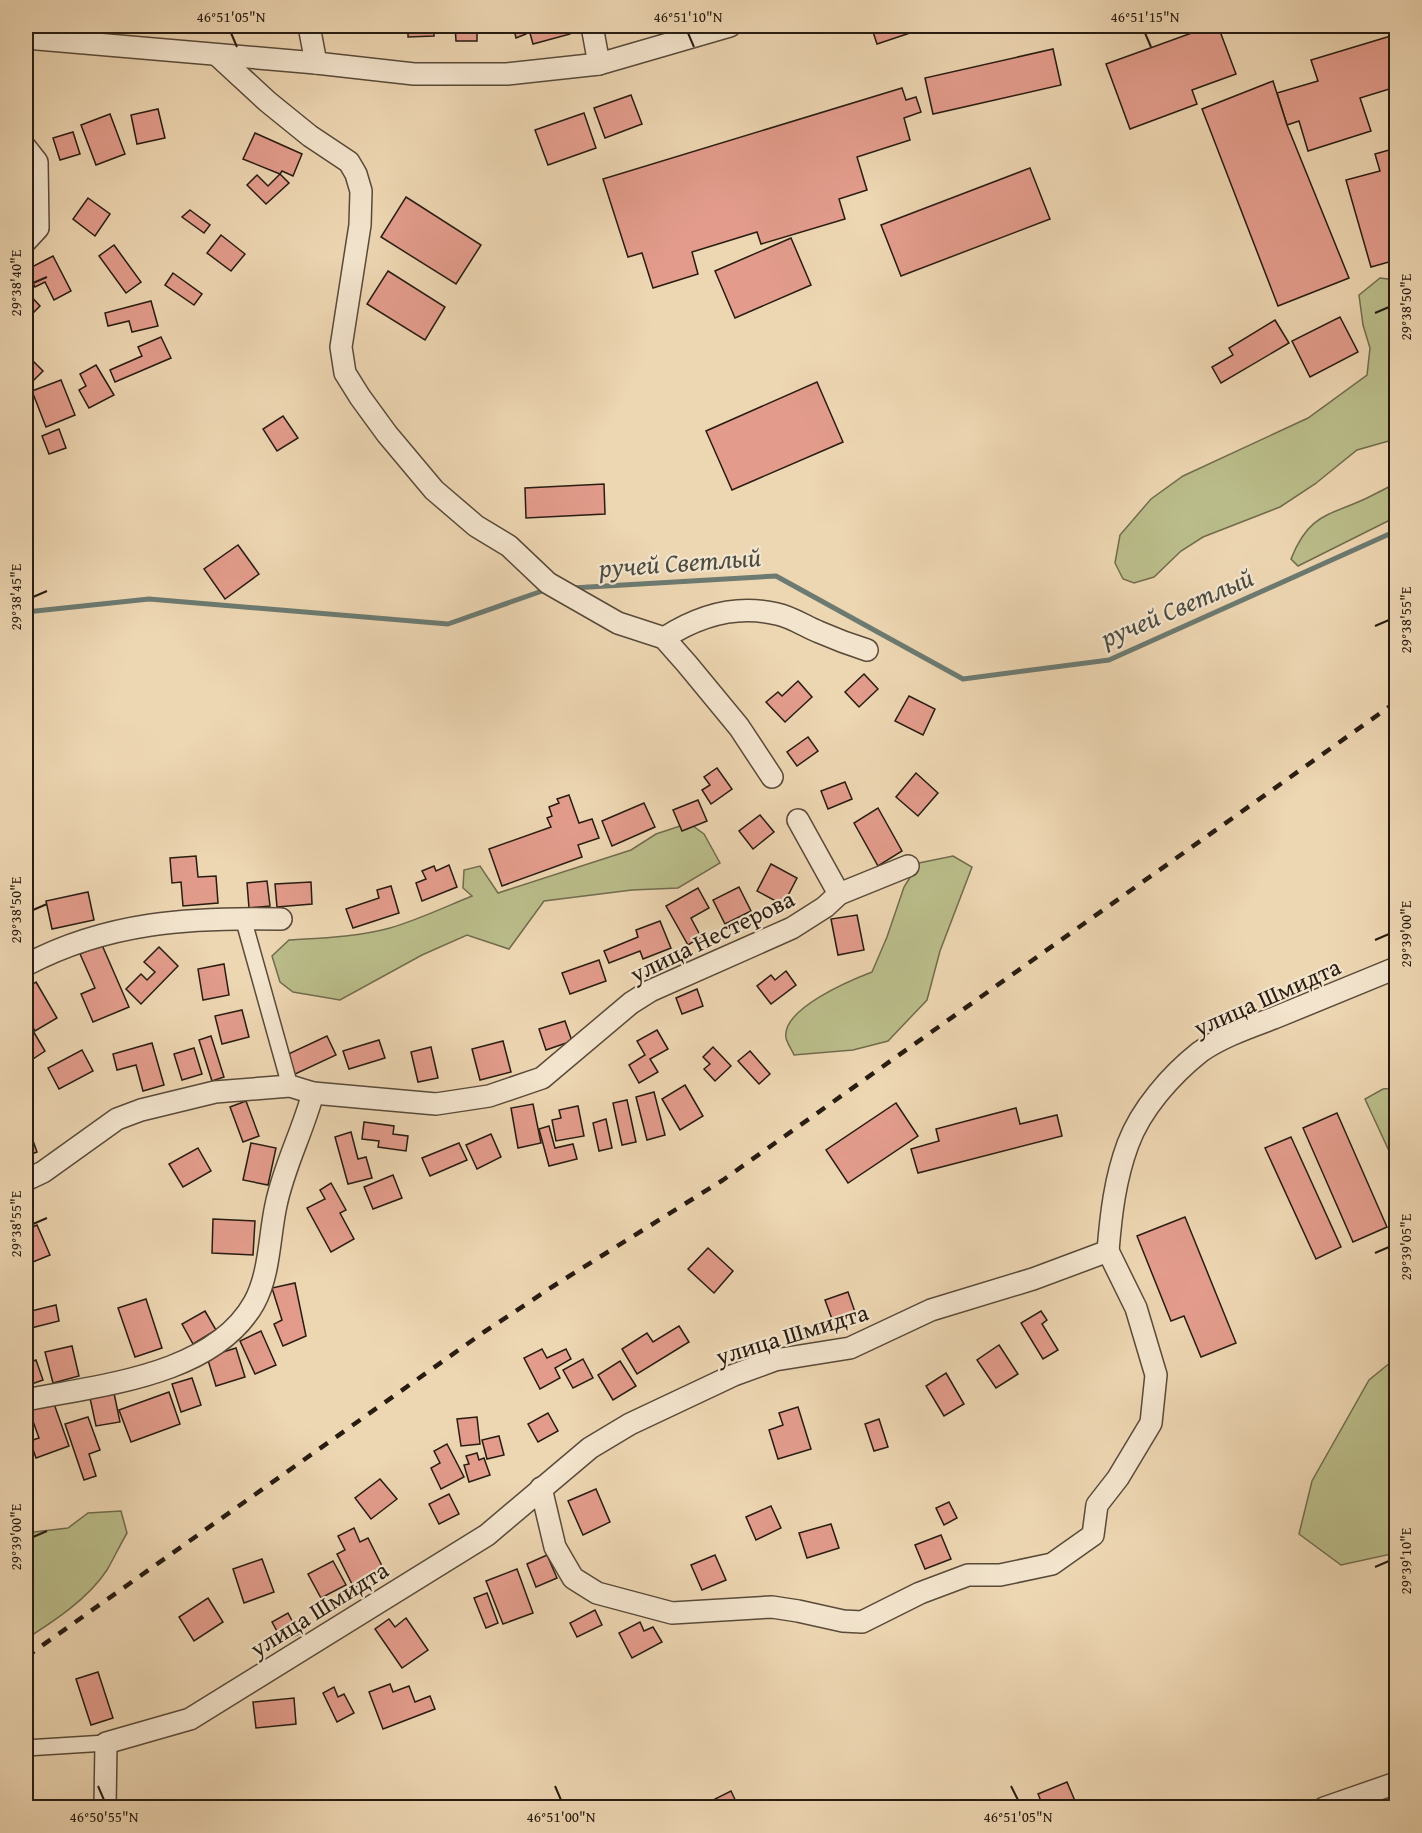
<svg xmlns="http://www.w3.org/2000/svg" width="1422" height="1833" viewBox="0 0 1422 1833" font-family="'Gentium Book Plus',serif">
	<rect width="100%" height="100%" fill="#edd6b2"/>
	<filter id="stains"><feTurbulence type="fractalNoise" baseFrequency=".00333" numOctaves="4"/><feColorMatrix values="0 0 0 0 .2 0 0 0 0 .09 0 0 0 0 .02 0 0 0 .5 -.17"/></filter>
	<radialGradient id="worn" r=".72"><stop offset=".6" stop-color="#630" stop-opacity="0"/><stop offset="1" stop-color="#630" stop-opacity=".3"/></radialGradient>
	<g fill="#babd8a" stroke="#716c4e" stroke-width="1.5">
		<polygon points="1380,278 1396,280 1396,439 1357,450 1315,484 1280,507 1203,537 1181,551 1154,577 1134,583 1123,579 1115,563 1120,535 1151,499 1183,476 1308,418 1367,375 1370,348 1363,325 1359,295"/>
		<path d="M1396,483V517L1298,566L1291,559C1309,513 1329,516 1367,498C1377,493 1387,488 1396,483Z"/>
		<path d="M689,823L704,834L720,863L678,888L632,890L544,901L509,949L467,935L422,955L340,1000L293,992L280,982L272,956L289,940C322,938 357,937 390,928C418,920 445,907 472,896L463,888L464,870L480,866L498,893L631,850L656,834Z"/>
		<path d="M953,856L972,867L940,951L927,1000L888,1041L853,1050L794,1055C792,1050 787,1043 786,1038C781,1009 851,980 872,972L887,937L904,887L919,863Z"/>
		<polygon points="1396,1088 1396,1166 1365,1099 1383,1089"/>
		<polygon points="1396,1358 1396,1553 1341,1565 1299,1534 1312,1481 1369,1380"/>
		<path d="M121,1511L127,1533C120,1545 114,1558 107,1570C88,1599 54,1621 26,1639V1533L68,1528L88,1513Z"/>
	</g>
	<g fill="none" stroke-linecap="round" stroke-linejoin="round">
		<g stroke="#6c7a71" stroke-width="5">
			<polyline points="572,588 776,576 963,679 1109,660 1396,531"/>
			<polyline points="26,612 149,599 448,624 545,590"/>
		</g>
	</g>
	<g fill="#e39c8c" stroke="#281c11" stroke-width="1.5">
		<polygon points="328,26 357,26 358,28 329,33"/>
		<polygon points="408,26 434,26 434,36 408,37"/>
		<polygon points="455,26 477,26 477,41 456,41"/>
		<polygon points="513,26 524,26 526,34 516,38"/>
		<polygon points="528,26 568,26 570,34 533,44"/>
		<polygon points="871,26 931,26 877,44"/>
		<polygon points="1211,26 1218,26 1236,74 1192,90 1197,104 1130,129 1106,64"/>
		<polygon points="1394,35 1396,43 1396,87 1360,98 1371,131 1308,151 1299,121 1287,125 1277,93 1318,81 1311,60"/>
		<polygon points="1053,49 1061,85 933,114 925,78"/>
		<polygon points="1273,81 1287,125 1349,278 1278,306 1202,109"/>
		<polygon points="902,88 906,100 916,97 921,112 904,118 910,140 857,157 867,190 839,199 845,219 761,244 757,232 692,252 698,274 653,288 642,253 628,257 603,179"/>
		<polygon points="631,95 642,124 605,138 594,108"/>
		<polygon points="158,109 165,138 137,144 131,115"/>
		<polygon points="584,113 596,148 548,165 535,130"/>
		<polygon points="110,114 125,154 96,165 81,125"/>
		<polygon points="73,132 80,154 60,160 53,138"/>
		<polygon points="255,133 302,154 293,176 282,171 280,174 243,159"/>
		<polygon points="1396,148 1396,260 1371,267 1346,180 1380,171 1375,154"/>
		<polygon points="1030,168 1050,219 901,276 881,225"/>
		<polygon points="280,174 289,183 266,204 247,185 257,175 268,186"/>
		<polygon points="406,197 481,245 456,284 381,237"/>
		<polygon points="88,198 110,214 95,236 73,219"/>
		<polygon points="190,210 210,225 204,233 182,217"/>
		<polygon points="221,235 245,254 231,271 207,253"/>
		<polygon points="791,238 811,285 735,318 715,271"/>
		<polygon points="114,245 141,282 126,293 99,256"/>
		<polygon points="53,256 71,291 54,300 45,282 35,287 26,270"/>
		<polygon points="388,271 445,307 425,340 367,304"/>
		<polygon points="173,273 202,294 194,305 165,285"/>
		<polygon points="26,291 40,306 28,318 26,316"/>
		<polygon points="151,301 158,326 132,332 129,321 108,326 105,313"/>
		<polygon points="1340,317 1358,352 1310,377 1292,341"/>
		<polygon points="1275,320 1289,343 1221,383 1212,367 1233,355 1229,348"/>
		<polygon points="161,337 171,358 115,382 110,370 142,356 138,347"/>
		<polygon points="31,359 43,371 30,384 26,379 26,365"/>
		<polygon points="96,365 114,395 89,408 79,390 86,386 80,374"/>
		<polygon points="61,380 75,415 46,427 32,391"/>
		<polygon points="817,382 843,442 732,490 706,431"/>
		<polygon points="283,416 298,438 277,451 263,429"/>
		<polygon points="59,429 66,448 49,454 42,436"/>
		<polygon points="604,484 605,514 526,518 525,488"/>
		<polygon points="238,545 259,574 225,599 204,569"/>
		<polygon points="864,674 878,689 859,707 845,692"/>
		<polygon points="798,681 812,697 785,722 766,702 778,692 782,696"/>
		<polygon points="909,696 935,709 923,735 895,721"/>
		<polygon points="808,737 818,751 797,766 787,752"/>
		<polygon points="717,768 732,789 711,804 702,790 710,785 704,777"/>
		<polygon points="916,773 938,793 918,816 896,797"/>
		<polygon points="845,782 852,799 828,809 821,791"/>
		<polygon points="569,795 579,823 592,819 599,838 578,845 582,857 502,886 489,849 551,827 547,818 552,816 549,807 559,803 557,799"/>
		<polygon points="698,800 707,821 682,831 673,810"/>
		<polygon points="644,803 655,827 612,846 602,821"/>
		<polygon points="878,808 902,851 878,866 854,823"/>
		<polygon points="760,815 774,832 753,849 739,831"/>
		<polygon points="196,856 198,877 216,876 218,903 183,906 181,882 172,883 170,858"/>
		<polygon points="771,864 797,878 783,905 757,891"/>
		<polygon points="449,865 457,887 422,901 416,883 426,879 422,871 434,866 436,871"/>
		<polygon points="267,881 270,906 249,908 247,883"/>
		<polygon points="311,882 312,904 277,907 275,884"/>
		<polygon points="391,886 399,913 353,928 346,909 379,898 377,890"/>
		<polygon points="739,887 751,911 725,924 713,900"/>
		<polygon points="698,888 709,908 691,918 701,937 688,945 666,906"/>
		<polygon points="88,892 94,920 52,929 46,901"/>
		<polygon points="857,915 864,950 838,955 831,919"/>
		<polygon points="660,921 671,948 643,959 640,951 609,963 604,951 638,937 636,930"/>
		<polygon points="102,945 129,1007 93,1022 81,994 95,988 80,954"/>
		<polygon points="159,947 178,966 141,1004 126,989 141,974 147,980 155,972 144,962"/>
		<polygon points="599,960 606,981 570,994 562,973"/>
		<polygon points="224,964 229,995 203,1000 198,969"/>
		<polygon points="786,971 796,985 771,1004 757,986 771,975 775,980"/>
		<polygon points="36,982 57,1018 35,1031 26,1016 26,989"/>
		<polygon points="697,989 703,1006 682,1014 676,998"/>
		<polygon points="242,1010 249,1037 222,1044 215,1016"/>
		<polygon points="26,1019 45,1051 33,1059 26,1046"/>
		<polygon points="565,1021 572,1041 546,1050 539,1029"/>
		<polygon points="657,1030 668,1049 650,1059 658,1072 639,1083 629,1065 645,1055 637,1041"/>
		<polygon points="211,1036 224,1077 212,1081 199,1040"/>
		<polygon points="327,1036 336,1055 293,1075 284,1056"/>
		<polygon points="379,1040 385,1058 349,1069 343,1051"/>
		<polygon points="503,1041 511,1072 480,1080 472,1049"/>
		<polygon points="152,1043 164,1085 143,1091 136,1065 117,1070 113,1054"/>
		<polygon points="431,1047 438,1078 418,1082 411,1052"/>
		<polygon points="713,1047 731,1066 715,1081 704,1069 710,1064 703,1057"/>
		<polygon points="194,1048 202,1074 182,1080 174,1054"/>
		<polygon points="82,1050 93,1071 59,1089 48,1068"/>
		<polygon points="750,1051 770,1074 759,1084 738,1061"/>
		<polygon points="685,1085 703,1116 680,1130 662,1099"/>
		<polygon points="654,1092 665,1135 647,1140 636,1097"/>
		<polygon points="627,1100 636,1142 622,1145 613,1103"/>
		<polygon points="246,1101 259,1136 243,1142 230,1107"/>
		<polygon points="896,1103 918,1136 848,1183 826,1150"/>
		<polygon points="533,1104 541,1143 518,1148 511,1108"/>
		<polygon points="578,1106 584,1136 556,1141 552,1120 561,1118 559,1110"/>
		<polygon points="1016,1108 1020,1124 1057,1115 1062,1136 918,1173 911,1149 939,1141 936,1129"/>
		<polygon points="1337,1113 1387,1227 1353,1242 1303,1128"/>
		<polygon points="606,1119 612,1148 599,1151 593,1123"/>
		<polygon points="364,1122 394,1126 393,1134 408,1136 406,1151 378,1147 379,1141 362,1139"/>
		<polygon points="549,1126 555,1148 573,1144 577,1159 549,1166 539,1129"/>
		<polygon points="30,1132 37,1152 26,1156 26,1134"/>
		<polygon points="351,1132 358,1159 366,1157 372,1178 348,1184 335,1137"/>
		<polygon points="491,1134 501,1157 477,1169 466,1145"/>
		<polygon points="1291,1137 1341,1247 1316,1259 1265,1148"/>
		<polygon points="251,1143 276,1148 268,1185 243,1180"/>
		<polygon points="459,1143 467,1160 430,1176 422,1158"/>
		<polygon points="198,1148 211,1171 183,1187 169,1164"/>
		<polygon points="393,1175 402,1198 373,1209 364,1187"/>
		<polygon points="331,1183 346,1210 340,1213 354,1239 331,1252 307,1208 325,1199 320,1190"/>
		<polygon points="1185,1217 1236,1343 1201,1357 1184,1316 1171,1321 1137,1236"/>
		<polygon points="213,1219 255,1221 253,1255 212,1253"/>
		<polygon points="37,1225 50,1255 28,1264 26,1257 26,1230"/>
		<polygon points="708,1248 733,1271 714,1293 688,1269"/>
		<polygon points="295,1283 306,1336 283,1346 274,1324 282,1320 272,1288"/>
		<polygon points="848,1292 855,1312 832,1319 825,1300"/>
		<polygon points="146,1299 162,1348 135,1357 118,1308"/>
		<polygon points="56,1305 59,1321 31,1328 27,1312"/>
		<polygon points="205,1311 216,1330 193,1344 182,1324"/>
		<polygon points="1041,1311 1047,1320 1042,1324 1058,1350 1043,1359 1021,1323"/>
		<polygon points="679,1326 689,1342 637,1374 622,1349 647,1333 653,1342"/>
		<polygon points="261,1331 276,1365 255,1374 240,1341"/>
		<polygon points="999,1345 1018,1374 996,1388 977,1360"/>
		<polygon points="72,1346 79,1376 53,1383 45,1352"/>
		<polygon points="236,1348 245,1377 216,1386 207,1357"/>
		<polygon points="542,1349 547,1358 566,1349 571,1359 555,1368 560,1378 540,1389 524,1358"/>
		<polygon points="583,1359 593,1378 573,1388 563,1370"/>
		<polygon points="36,1360 43,1380 26,1386 26,1364"/>
		<polygon points="620,1361 636,1386 613,1400 598,1375"/>
		<polygon points="946,1373 964,1404 944,1416 926,1386"/>
		<polygon points="192,1378 201,1405 181,1412 172,1384"/>
		<polygon points="169,1392 180,1424 131,1442 119,1410"/>
		<polygon points="114,1393 120,1422 96,1426 90,1398"/>
		<polygon points="53,1401 69,1446 36,1458 30,1441 39,1438 29,1410"/>
		<polygon points="798,1407 811,1449 778,1459 769,1430 783,1425 779,1413"/>
		<polygon points="548,1413 558,1431 538,1442 528,1424"/>
		<polygon points="88,1417 100,1450 89,1454 96,1476 84,1480 65,1424"/>
		<polygon points="477,1417 480,1444 461,1446 457,1419"/>
		<polygon points="879,1419 888,1447 874,1451 865,1424"/>
		<polygon points="499,1436 504,1455 487,1459 482,1440"/>
		<polygon points="447,1444 464,1477 441,1489 431,1468 440,1463 434,1451"/>
		<polygon points="477,1453 479,1460 484,1458 490,1475 469,1482 464,1465 469,1464 466,1456"/>
		<polygon points="380,1479 397,1499 371,1519 355,1498"/>
		<polygon points="596,1489 610,1522 583,1535 568,1501"/>
		<polygon points="449,1494 459,1514 439,1524 429,1504"/>
		<polygon points="949,1502 957,1518 944,1525 936,1508"/>
		<polygon points="771,1506 781,1528 756,1540 746,1517"/>
		<polygon points="831,1524 839,1548 807,1558 799,1533"/>
		<polygon points="354,1528 360,1542 368,1538 385,1572 354,1588 337,1554 345,1550 338,1536"/>
		<polygon points="941,1535 951,1559 925,1569 915,1545"/>
		<polygon points="547,1555 557,1578 536,1587 527,1564"/>
		<polygon points="715,1555 726,1580 702,1590 691,1565"/>
		<polygon points="262,1559 274,1592 244,1603 233,1569"/>
		<polygon points="333,1561 346,1585 321,1598 308,1574"/>
		<polygon points="517,1569 533,1613 503,1624 486,1581"/>
		<polygon points="487,1593 498,1623 486,1628 474,1598"/>
		<polygon points="208,1598 223,1622 194,1641 179,1617"/>
		<polygon points="595,1610 602,1625 577,1637 570,1623"/>
		<polygon points="288,1613 299,1634 283,1642 272,1622"/>
		<polygon points="406,1618 428,1650 402,1668 375,1629 389,1619 395,1627"/>
		<polygon points="640,1622 644,1631 653,1627 662,1642 632,1658 619,1633"/>
		<polygon points="98,1672 113,1718 91,1725 76,1679"/>
		<polygon points="390,1684 393,1692 409,1686 415,1702 430,1696 435,1709 383,1729 369,1692"/>
		<polygon points="334,1687 338,1697 344,1694 354,1713 337,1722 323,1693"/>
		<polygon points="294,1698 296,1724 256,1728 253,1702"/>
		<polygon points="1067,1782 1078,1808 1044,1808 1038,1794"/>
		<polygon points="731,1791 739,1808 709,1808 707,1803"/>
	</g>
	<g fill="none" stroke-linecap="round" stroke-linejoin="round">
		<defs>
			<g id="pedestrian">
				<polyline points="243,918 290,1086"/>
				<polyline points="26,1748 106,1743"/>
			</g>
			<g id="minor">
				<polyline points="309,26 316,63"/>
				<polyline points="592,26 599,64"/>
				<polyline points="26,38 316,63 414,74 507,74 599,64 730,26"/>
				<polyline points="217,55 268,102 310,136 349,162 356,174 361,191 360,225 341,347 345,373 360,397 387,434 434,490 476,526 509,546 548,583 618,623 664,638 687,664 739,727 772,777"/>
				<polyline points="26,148 37,162 38,228 26,241"/>
				<path d="M664,638C698,616 736,604 777,614C792,617 806,627 819,632C835,639 851,645 867,650"/>
				<polyline points="798,820 839,894"/>
				<path d="M26,965C107,922 191,917 281,919"/>
				<polyline points="26,1180 43,1172 117,1119 141,1110 215,1092 290,1086 313,1093 436,1104 489,1096 542,1078 631,1003 650,991 792,928 825,907 839,894 908,866"/>
				<path d="M26,1400C99,1385 213,1376 254,1303C270,1274 269,1237 276,1205C284,1166 303,1131 313,1093"/>
				<polyline points="541,1488 555,1547 573,1578 597,1593 672,1613 772,1607 798,1611 843,1621 862,1622 920,1593 968,1575 1000,1575 1052,1564 1093,1535 1097,1505 1118,1478 1151,1423 1156,1375 1136,1308 1108,1251"/>
				<path d="M105,1808L106,1743L190,1719L487,1535L590,1448L630,1424L734,1375L775,1360L850,1348L931,1310L1033,1279L1108,1251C1111,1214 1115,1179 1128,1144C1141,1109 1171,1075 1200,1052C1221,1037 1250,1027 1274,1018C1315,1001 1356,984 1396,968"/>
				<polyline points="1324,1808 1396,1783"/>
			</g>
		</defs>
		<use href="#pedestrian" stroke="#594a39" stroke-width="18"/>
		<use href="#minor" stroke="#594a39" stroke-width="24"/>
		<use href="#pedestrian" stroke="#f3e4cd" stroke-width="15"/>
		<use href="#minor" stroke="#f3e4cd" stroke-width="21"/>
		<polyline stroke="#281c11" stroke-width="4.5" stroke-dasharray="10 10" stroke-linecap="butt" points="26,1657 484,1332 555,1285 723,1180 1396,702"/>
	</g>
	<path fill="none" stroke="#281c11" stroke-width="2" d="M231,33L237,47M688,33L694,47M1145,33L1151,47M33,283L47,277M1375,313L1389,307M33,597L47,591M1375,626L1389,620M33,910L47,904M1375,940L1389,934M33,1224L47,1218M1375,1253L1389,1247M33,1537L47,1531M1375,1567L1389,1561M98,1786L104,1800M555,1786L561,1800M1011,1786L1018,1800"/>
	<g text-anchor="middle" dominant-baseline="central" stroke-width="4.5" stroke-linejoin="round" paint-order="stroke">
		<g font-size="24" fill="#281c11" stroke="#f3e4cd">
			<text transform="translate(712 936) rotate(-26)">улица Нестерова</text>
			<text transform="translate(1267 997) rotate(-24)">улица Шмидта</text>
			<text transform="translate(792 1334) rotate(-17)">улица Шмидта</text>
			<text transform="translate(319 1609) rotate(-32)">улица Шмидта</text>
		</g>
		<g font-size="26" font-style="italic" fill="#4a4b41" stroke="#f3e4cd">
			<text transform="translate(680 562) rotate(-4)">ручей Светлый</text>
			<text transform="translate(1177 607) rotate(-23)">ручей Светлый</text>
		</g>
	</g>
	<rect width="1422" height="1833" fill="none" stroke="#edd6b2" stroke-width="66"/>
	<rect x="33" y="33" width="1356" height="1767" fill="none" stroke="#281c11" stroke-width="2"/>
	<g font-size="15" text-anchor="middle" fill="#281c11">
		<text x="231" y="22">46°51'05"N</text>
		<text x="688" y="22">46°51'10"N</text>
		<text x="1145" y="22">46°51'15"N</text>
		<text transform="translate(16 283) rotate(-90)" y="5">29°38'40"E</text>
		<text transform="translate(1406 307) rotate(-90)" y="5">29°38'50"E</text>
		<text transform="translate(16 597) rotate(-90)" y="5">29°38'45"E</text>
		<text transform="translate(1406 620) rotate(-90)" y="5">29°38'55"E</text>
		<text transform="translate(16 910) rotate(-90)" y="5">29°38'50"E</text>
		<text transform="translate(1406 934) rotate(-90)" y="5">29°39'00"E</text>
		<text transform="translate(16 1224) rotate(-90)" y="5">29°38'55"E</text>
		<text transform="translate(1406 1247) rotate(-90)" y="5">29°39'05"E</text>
		<text transform="translate(16 1537) rotate(-90)" y="5">29°39'00"E</text>
		<text transform="translate(1406 1561) rotate(-90)" y="5">29°39'10"E</text>
		<text x="104" y="1822">46°50'55"N</text>
		<text x="561" y="1822">46°51'00"N</text>
		<text x="1018" y="1822">46°51'05"N</text>
	</g>
	<rect width="100%" height="100%" filter="url(#stains)"/>
	<rect width="100%" height="100%" fill="url(#worn)"/>
</svg>
